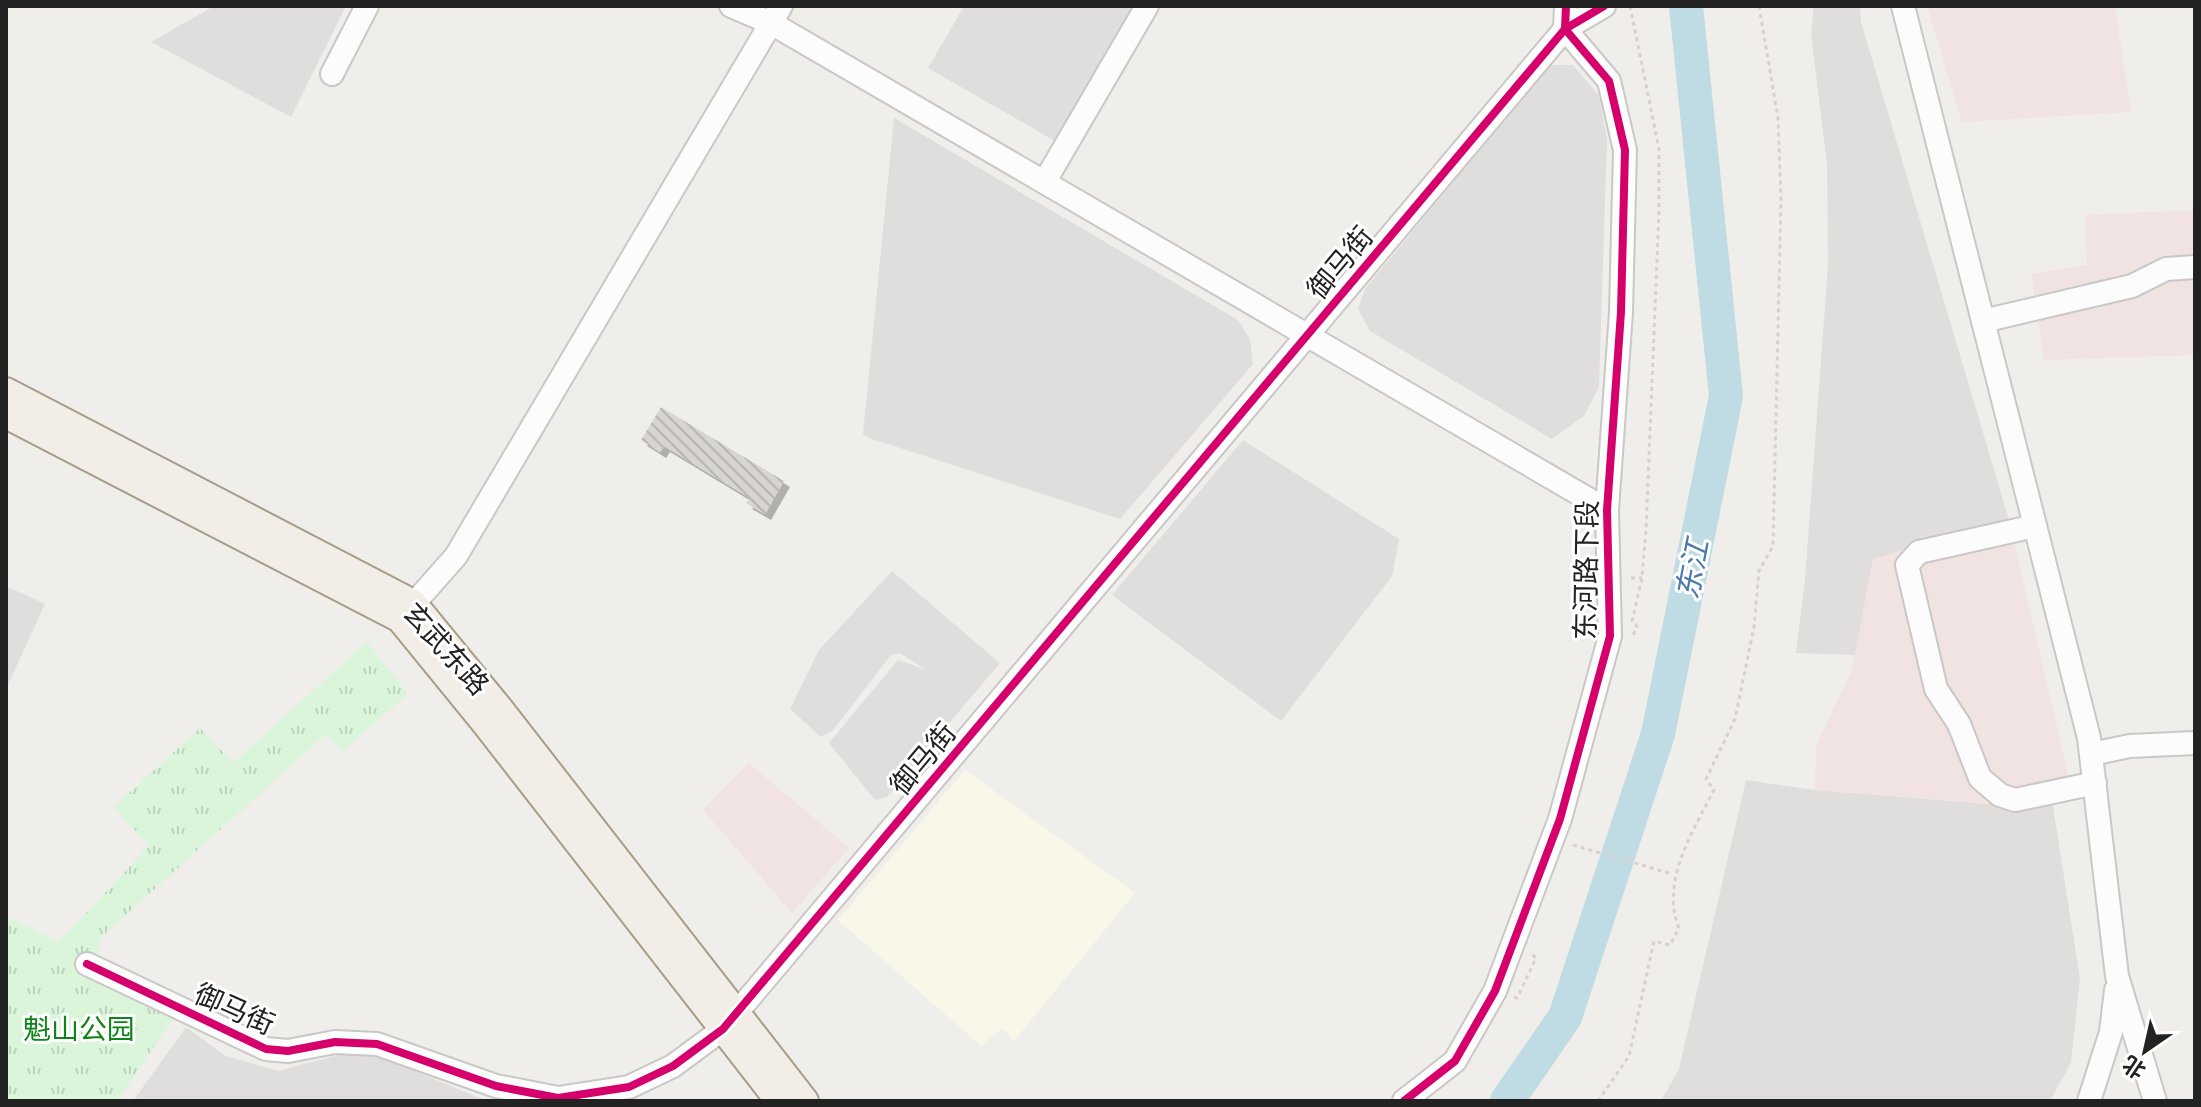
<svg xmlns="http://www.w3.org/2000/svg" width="2201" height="1107" viewBox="0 0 2201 1107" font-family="Barlow,'Noto Sans SC',sans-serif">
	<defs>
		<pattern id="park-tufts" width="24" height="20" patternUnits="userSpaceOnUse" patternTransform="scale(2)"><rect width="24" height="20" fill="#daf5da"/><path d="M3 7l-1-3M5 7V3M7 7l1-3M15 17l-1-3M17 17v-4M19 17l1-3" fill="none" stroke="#bbd2bb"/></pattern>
		<pattern id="building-back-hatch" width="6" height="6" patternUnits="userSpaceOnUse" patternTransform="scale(2)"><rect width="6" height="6" fill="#d7d4d2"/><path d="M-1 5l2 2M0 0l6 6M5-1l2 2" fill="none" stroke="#b8b6b4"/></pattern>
		<filter id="shadow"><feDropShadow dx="6" dy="6" stdDeviation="0" flood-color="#0004"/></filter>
	</defs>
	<rect width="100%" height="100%" fill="#f0eeeb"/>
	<g fill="#dfdedc">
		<polygon points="214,6 346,6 291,117 151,42"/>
		<polygon points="964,6 1135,6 1057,142 928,68"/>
		<polygon points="1814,6 1860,6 1861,22 2009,520 1873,559 1855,655 1796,653 1805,579 1828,265 1827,165 1811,33"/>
		<polygon points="1550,65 1573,65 1599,96 1607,139 1599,387 1584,416 1552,439 1370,331 1358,309 1365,289"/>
		<polygon points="894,118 1238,320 1250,339 1253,364 1120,519 872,439 863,434"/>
		<polygon points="1243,440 1399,539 1392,576 1281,721 1112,595"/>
		<polygon points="892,571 1000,663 887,797 875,800 829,743 898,660 926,670 900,653 891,655 833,730 821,737 790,709 819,650"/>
		<polygon points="6,586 45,604 6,689"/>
		<polygon points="1746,780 1815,790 2027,807 2052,800 2080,979 2071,1063 2050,1101 1661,1101 1679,1069"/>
		<polygon points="186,1027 224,1055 278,1071 362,1049 487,1101 133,1101"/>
	</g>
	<g fill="#f1e3e1">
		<polygon points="1927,6 2115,6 2131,112 1962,122"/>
		<polygon points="2195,210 2195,355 2044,360 2031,274 2087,265 2085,215"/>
		<polygon points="2009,520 2069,778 2027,807 1815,790 1816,746 1852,670 1873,559"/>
		<polygon points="749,763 849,848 792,913 703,810"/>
	</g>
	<polygon fill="#f8f7e8" points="965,770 1135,893 1014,1041 1002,1028 981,1046 838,920"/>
	<polygon fill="url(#park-tufts)" points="367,642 408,694 342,751 326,734 98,940 99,956 184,1003 117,1101 6,1101 6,916 59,942 149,846 114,807 200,728 233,763"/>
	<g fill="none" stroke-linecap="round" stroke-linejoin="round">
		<polyline stroke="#bfdbe3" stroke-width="34" points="1507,1101 1565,1017 1658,734 1726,396 1686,6"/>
	</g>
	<polygon fill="url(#building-back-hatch)" filter="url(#shadow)" points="661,407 784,481 765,514 746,503 750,498 664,446 660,452 641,440"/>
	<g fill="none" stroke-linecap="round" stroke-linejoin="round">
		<defs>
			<g id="minor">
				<polyline points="731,6 771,23 1607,510"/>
				<polyline points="1903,6 2089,738 2117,976 2155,1101"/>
				<polyline points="332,74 367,6"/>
				<polyline points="1045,181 1147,6"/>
				<polyline points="1983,321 2132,286 2166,269 2195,267"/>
				<polyline points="2035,526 1919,552 1907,565 1936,689 1959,724 1980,778 2000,795 2015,800 2095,783"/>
				<polyline points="403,616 456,556 781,6"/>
				<polyline points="2091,754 2130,746 2195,743"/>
				<polyline points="87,964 266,1049 288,1051 335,1042 377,1044 496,1086 558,1098 629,1087 673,1066 723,1029 1565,29 1604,6"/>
				<polyline points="1404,1101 1455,1061 1495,991 1560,819 1610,636 1607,510 1621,312 1625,150 1609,81 1565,29 1566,6"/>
				<polyline points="2089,1101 2111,1032 2116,990"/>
			</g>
			<g id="major">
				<polyline points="6,391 413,603 500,709 805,1101"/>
				<polyline points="6,415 400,619 484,722 779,1101"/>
			</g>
		</defs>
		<use href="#minor" stroke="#c9c8c7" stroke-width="26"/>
		<use href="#major" stroke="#a79c86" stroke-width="30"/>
		<g stroke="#dccecd" stroke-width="3" stroke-dasharray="4 4" stroke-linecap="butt">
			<polyline points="1630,6 1659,149 1659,211 1646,530 1642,578 1632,621 1637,626 1632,638"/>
			<polyline points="1631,578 1642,578"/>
			<polyline points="1573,845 1669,873"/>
			<polyline points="1514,997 1517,998 1536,958 1532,954"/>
			<path d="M1598,1101L1629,1056L1654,941L1670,945L1679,928C1660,882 1693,831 1714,790L1706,779L1735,719L1754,627L1759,571L1773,546L1781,200L1778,118L1759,6"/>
		</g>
		<use href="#minor" stroke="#fdfcfc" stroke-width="22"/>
		<use href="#major" stroke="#f3ede7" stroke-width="26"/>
		<defs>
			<g id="cycleway">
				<polyline points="87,964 266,1049 288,1051 335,1042 377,1044 496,1086 558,1098 629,1087 673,1066 723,1029 1565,29 1604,6"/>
				<polyline points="1404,1101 1455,1061 1495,991 1560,819 1610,636 1607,510 1621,312 1625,150 1609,81 1565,29 1566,6"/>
			</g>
		</defs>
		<use href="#cycleway" stroke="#fff" stroke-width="13"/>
		<use href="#cycleway" stroke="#d6006c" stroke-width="8"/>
	</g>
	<g text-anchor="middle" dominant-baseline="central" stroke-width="6" stroke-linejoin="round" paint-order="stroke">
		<g font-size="28" fill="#222" stroke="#fff">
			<text transform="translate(1339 262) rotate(-50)">御马街</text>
			<text transform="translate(1585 570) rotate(-89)">东河路下段</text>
			<text transform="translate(447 648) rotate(48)">玄武东路</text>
			<text transform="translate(922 758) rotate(-50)">御马街</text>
			<text transform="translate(235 1008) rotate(24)">御马街</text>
		</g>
		<g font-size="28" fill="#0c8416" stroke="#fff">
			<text x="79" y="1028">魁山公园</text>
		</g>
		<g font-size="30" font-style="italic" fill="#4a7aab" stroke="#fff">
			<text transform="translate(1691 569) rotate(-79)">东江</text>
		</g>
	</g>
	<rect width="2201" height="1107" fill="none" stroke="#222222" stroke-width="16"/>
	<g transform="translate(2145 1051) rotate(214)" stroke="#ffffff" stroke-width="6" paint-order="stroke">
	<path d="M0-6L14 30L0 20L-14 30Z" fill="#222222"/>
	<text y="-12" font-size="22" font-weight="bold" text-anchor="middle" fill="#222222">北</text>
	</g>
</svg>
